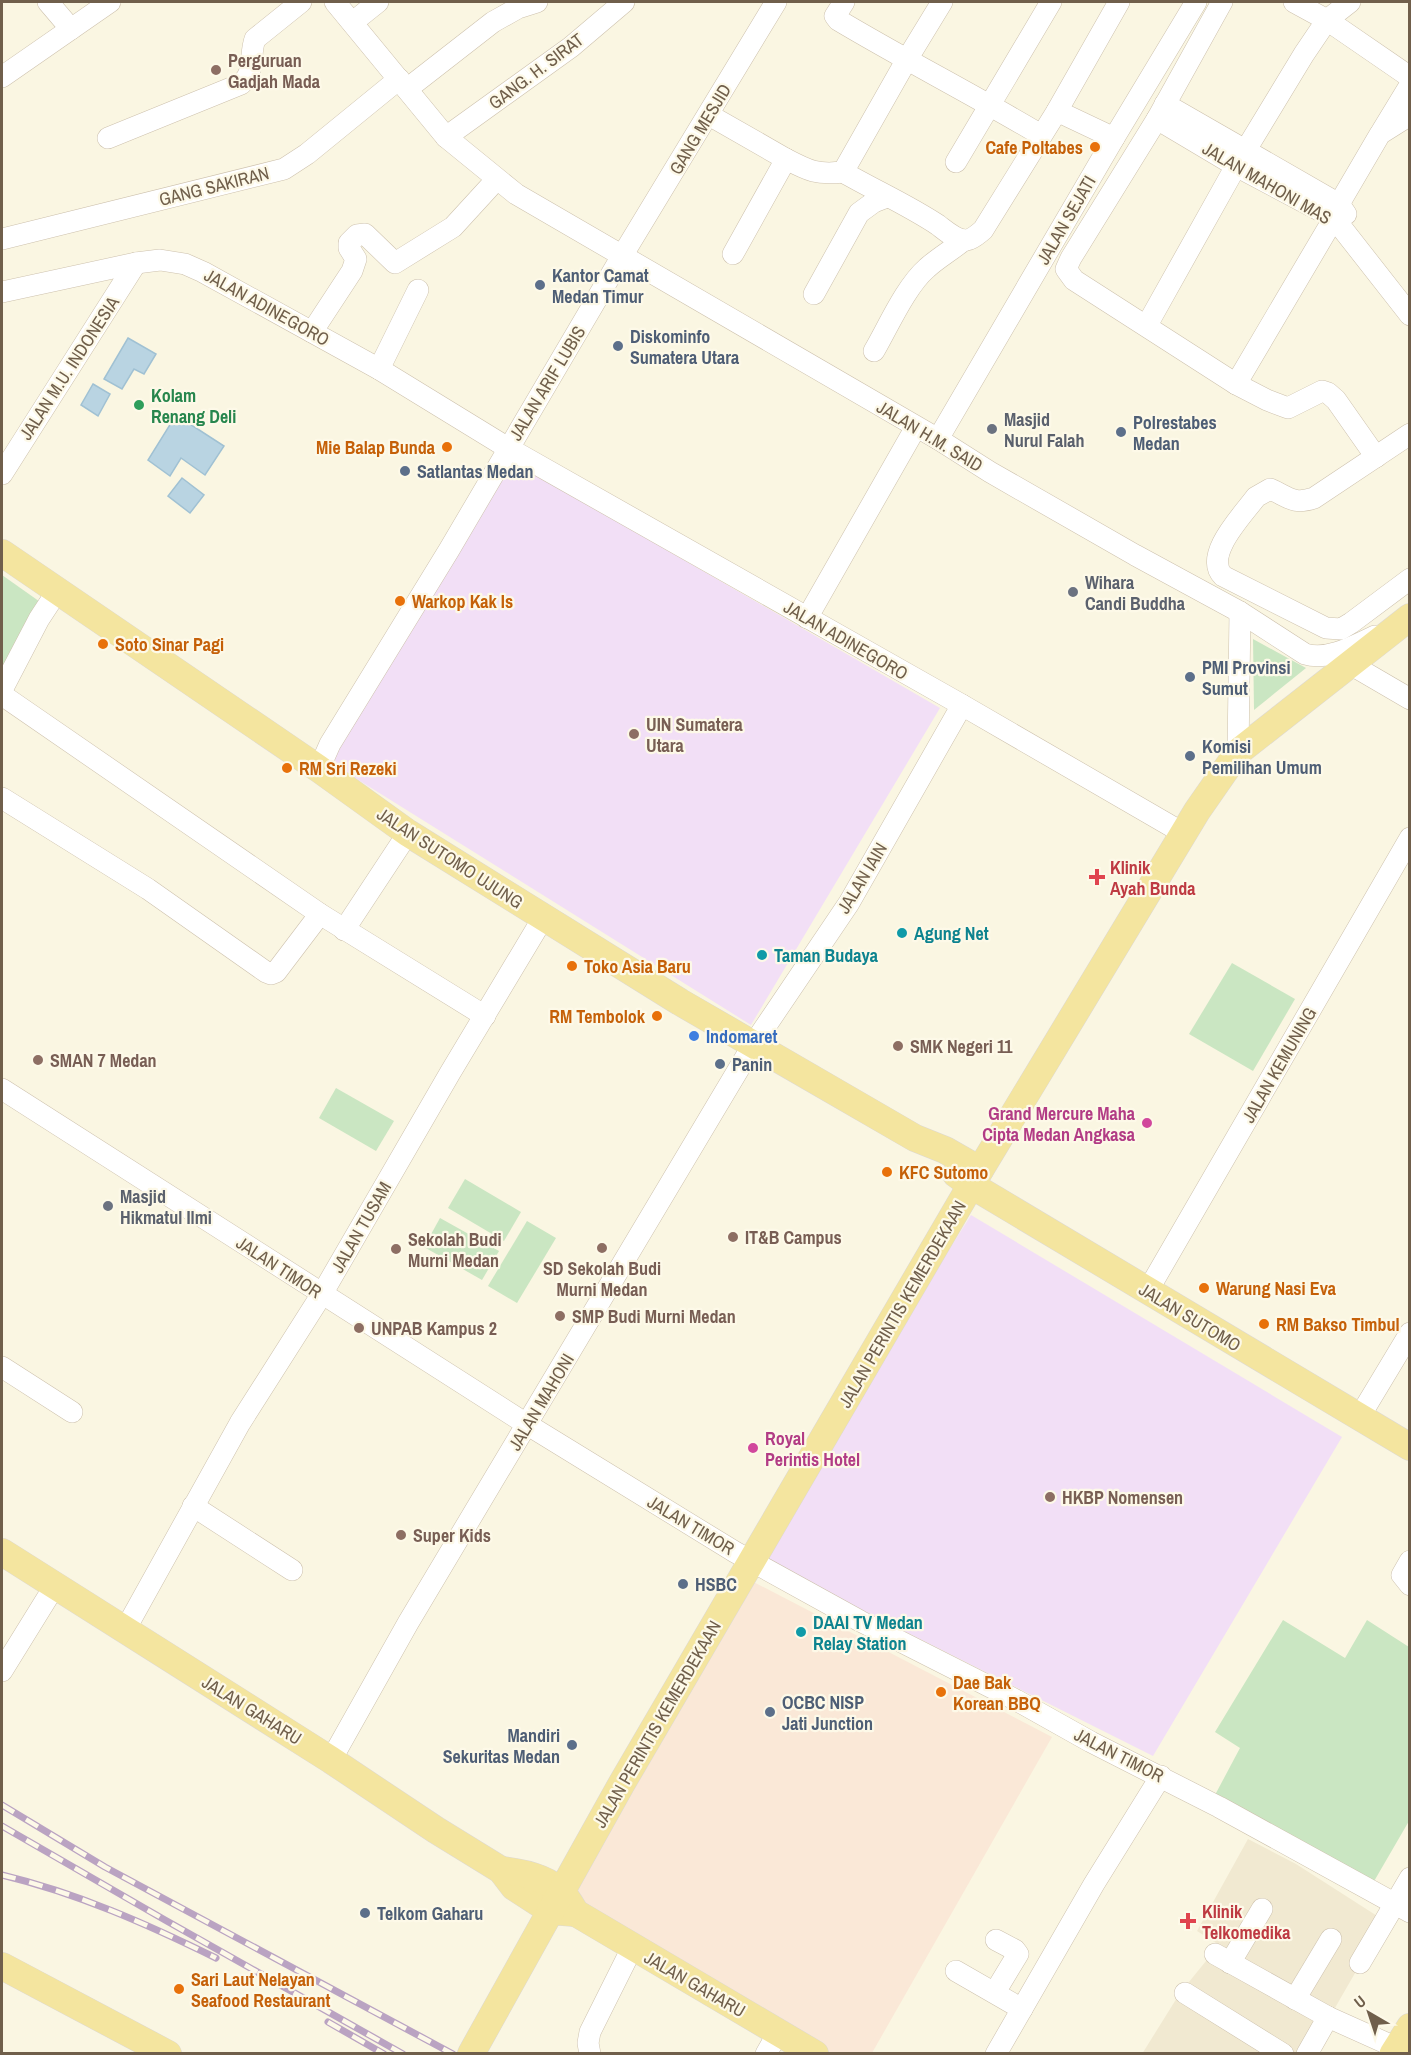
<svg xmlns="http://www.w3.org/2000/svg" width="1411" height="2055" viewBox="0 0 1411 2055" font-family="'Archivo Narrow',sans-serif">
	<rect width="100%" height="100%" fill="#faf6e2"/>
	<polygon fill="#f1e9d1" points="1248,1839 1296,1864 1385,1921 1309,2053 1142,2054 1180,1993 1219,1945 1197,1931"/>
	<polygon fill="#fae8d7" points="744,1577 1052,1737 872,2053 820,2053 562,1893"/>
	<g fill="#f2dff6">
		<polygon points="511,460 940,708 751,1025 328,761"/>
		<polygon points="971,1215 1342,1437 1153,1756 756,1557"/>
	</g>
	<g fill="#cae6c2">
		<polygon points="2,575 43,604 2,677"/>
		<polygon points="1253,639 1306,668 1254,710"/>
		<polygon points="1232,963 1295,999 1253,1071 1189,1034"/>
		<polygon points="336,1088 394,1121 376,1151 319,1118"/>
		<polygon points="465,1179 521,1212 504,1241 448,1208"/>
		<polygon points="440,1218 499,1251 482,1280 424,1247"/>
		<polygon points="527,1221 556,1238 517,1303 488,1286"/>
		<polygon points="1283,1620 1345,1658 1367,1620 1409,1647 1409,1821 1373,1883 1215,1795 1240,1748 1215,1732"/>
	</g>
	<g fill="#b9d4e2" stroke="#a0c1d3" stroke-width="1.5">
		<polygon points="128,338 156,354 144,374 134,369 122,389 104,379"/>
		<polygon points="93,384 110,394 98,416 81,405"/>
		<polygon points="176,415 224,446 205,475 181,458 170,476 148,460"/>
		<polygon points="182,478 204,495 190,513 168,496"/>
	</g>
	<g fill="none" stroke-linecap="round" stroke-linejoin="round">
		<defs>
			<g id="minor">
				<polyline points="48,2 71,29"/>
				<path d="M335,2L446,137L516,194L938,439L990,472L1135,555L1240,612L1305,654C1328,661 1354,646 1375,636"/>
				<path d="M844,2L835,16L838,20C905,60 974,95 1041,135"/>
				<path d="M942,2L906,61L843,172C874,190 908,205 938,225C946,231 957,241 967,240C973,239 978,234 983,230L1057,111L1119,2"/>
				<polyline points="1222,2 1157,119 1071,258 1066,269 1074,280 1236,384 1267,400 1288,408 1322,391 1328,393 1336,400 1376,457"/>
				<polyline points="1294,2 1327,20 1410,77"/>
				<polyline points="353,22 378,2"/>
				<polyline points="2,77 110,2"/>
				<polyline points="407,89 493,22 518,8 537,2"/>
				<polyline points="1165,104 1339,204 1346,214"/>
				<polyline points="1057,111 1114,138"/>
				<polyline points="709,115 786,159 733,254"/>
				<polyline points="1157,119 1236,166 1334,218 1410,315"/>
				<polyline points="1382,131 1410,85"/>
				<polyline points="446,137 571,47 624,2"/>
				<path d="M108,138L241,84C256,72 249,55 255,39L301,2"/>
				<path d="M786,159C809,171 817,175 843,172"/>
				<polyline points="956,162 1051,2"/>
				<polyline points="2,239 284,169 307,154 399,79"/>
				<polyline points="2,292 136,263 160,260 185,264 203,272 379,369 508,448 962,705 1183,833"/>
				<polyline points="814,294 859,213 874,202 887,197"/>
				<polyline points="1147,325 1236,166 1304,54 1327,20 1350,2"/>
				<polyline points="312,332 352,271 356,259 349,248 349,243 357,235 365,234 395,263 453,227 496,180"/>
				<path d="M874,351C888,327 906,286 927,268C938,258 952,250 964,240"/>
				<polyline points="379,369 418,290"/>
				<polyline points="1236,384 1334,218 1339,204 1380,134 1410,115"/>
				<path d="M1410,434L1314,498C1293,505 1289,497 1270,489L1256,497C1243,515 1203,555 1223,576L1326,628L1341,629L1351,623L1410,579"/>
				<polyline points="938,439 1114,138 1196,2"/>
				<polyline points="2,474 136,263"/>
				<polyline points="807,618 916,427"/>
				<polyline points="1350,664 1410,699"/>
				<polyline points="2,690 39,619 58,590"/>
				<polyline points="2,695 320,914 485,1016"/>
				<polyline points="1238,752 1240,612"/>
				<polyline points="319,769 330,744 449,550 622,256 776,2"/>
				<polyline points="2,798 148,889 266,972 271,974 276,972 320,914"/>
				<polyline points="344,930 408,833"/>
				<polyline points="2,1089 528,1425 735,1552 860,1621 1016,1700 1091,1742 1219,1807 1410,1912"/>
				<polyline points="1147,1292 1410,838"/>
				<polyline points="2,1367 72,1412"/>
				<polyline points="1360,1416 1410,1333"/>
				<polyline points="193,1506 292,1570"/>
				<polyline points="1410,1561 1402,1575 1410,1585"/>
				<polyline points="125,1630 240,1423 322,1294 450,1073 543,918"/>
				<polyline points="2,1671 54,1587"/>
				<polyline points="331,1760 408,1623 753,1045 849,903 962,705"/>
				<polyline points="1215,1954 1328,2017 1397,2048"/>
				<polyline points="1230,1963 1262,1909"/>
				<polyline points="1360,1963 1410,1878"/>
				<polyline points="956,1971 1022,2009"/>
				<polyline points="995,1992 1018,1954 1015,1950 996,1940"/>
				<polyline points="1185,1993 1283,2054"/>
				<polyline points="1295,1999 1331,1939"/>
				<polyline points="590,2054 588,2043 590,2032 632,1948"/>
				<polyline points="766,2054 779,2031"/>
				<polyline points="996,2054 1094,1884 1161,1776"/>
				<polyline points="1307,2054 1328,2017"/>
			</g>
			<g id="major">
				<polyline points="2,553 319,769 408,833 680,1002 915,1138 945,1150 980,1170"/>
				<polyline points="956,1174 971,1185 1410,1447"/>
				<polyline points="2,1552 331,1760 436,1830 501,1870 514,1887 551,1911 576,1913"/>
				<path d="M501,1870C521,1872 548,1878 562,1893C568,1899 572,1907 576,1913L815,2054"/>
				<polyline points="2,1966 168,2054"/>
				<polyline points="471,2054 622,1783 971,1185 1197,811 1238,752 1410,617"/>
				<polyline points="1393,2054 1410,2027"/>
			</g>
		</defs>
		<use href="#minor" stroke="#cdc1ad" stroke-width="22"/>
		<use href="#major" stroke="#ddd9d4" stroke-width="28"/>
		<use href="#minor" stroke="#fff" stroke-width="21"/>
		<use href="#major" stroke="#f4e59f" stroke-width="27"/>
		<defs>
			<g id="rail">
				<polyline points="2,1805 105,1867 453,2054"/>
				<polyline points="2,1826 165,1920 403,2054"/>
				<path d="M2,1875C77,1893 147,1924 216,1958"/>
				<polyline points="328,2022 384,2054"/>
			</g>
		</defs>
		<use href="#rail" stroke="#baa3c2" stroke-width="7"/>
		<use href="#rail" stroke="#fdf9e8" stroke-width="4.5" stroke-dasharray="14" stroke-linecap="butt"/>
	</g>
	<g fill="#8d6e63" stroke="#fdf9e8" stroke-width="2">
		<circle cx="216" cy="70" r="6"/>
		<circle cx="634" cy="734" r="6"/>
		<circle cx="898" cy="1046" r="6"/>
		<circle cx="38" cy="1060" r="6"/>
		<circle cx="733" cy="1237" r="6"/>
		<circle cx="602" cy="1248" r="6"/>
		<circle cx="396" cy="1249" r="6"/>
		<circle cx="560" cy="1316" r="6"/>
		<circle cx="359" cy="1328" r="6"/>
		<circle cx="1050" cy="1497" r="6"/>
		<circle cx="401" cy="1535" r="6"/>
	</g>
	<g fill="#e8710a" stroke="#fdf9e8" stroke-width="2">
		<circle cx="1095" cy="147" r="6"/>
		<circle cx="447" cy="447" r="6"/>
		<circle cx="400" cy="601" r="6"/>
		<circle cx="103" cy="644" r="6"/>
		<circle cx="287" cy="768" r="6"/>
		<circle cx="572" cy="966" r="6"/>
		<circle cx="657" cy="1016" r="6"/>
		<circle cx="887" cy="1172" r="6"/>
		<circle cx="1204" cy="1288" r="6"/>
		<circle cx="1264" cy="1324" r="6"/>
		<circle cx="941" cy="1692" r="6"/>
		<circle cx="179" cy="1989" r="6"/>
	</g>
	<g fill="#5c6f8a" stroke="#fdf9e8" stroke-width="2">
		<circle cx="540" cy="285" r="6"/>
		<circle cx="618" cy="346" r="6"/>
		<circle cx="1121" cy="432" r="6"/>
		<circle cx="405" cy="471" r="6"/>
		<circle cx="1190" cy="677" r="6"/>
		<circle cx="1190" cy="756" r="6"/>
		<circle cx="720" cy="1064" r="6"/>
		<circle cx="683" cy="1584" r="6"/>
		<circle cx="770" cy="1712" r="6"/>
		<circle cx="572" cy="1745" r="6"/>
		<circle cx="365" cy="1913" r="6"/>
	</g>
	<circle fill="#2e9e5b" stroke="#fdf9e8" stroke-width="2" cx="139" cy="405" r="6"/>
	<g fill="#6b7280" stroke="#fdf9e8" stroke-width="2">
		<circle cx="992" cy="429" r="6"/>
		<circle cx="1073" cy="592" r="6"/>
		<circle cx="108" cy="1206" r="6"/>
	</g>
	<g fill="#e0444e" stroke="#fdf9e8" stroke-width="2">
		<path d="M1094 868h6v6h6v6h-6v6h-6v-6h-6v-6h6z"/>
		<path d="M1185 1912h6v6h6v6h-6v6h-6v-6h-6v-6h6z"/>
	</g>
	<g fill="#0f9aa8" stroke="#fdf9e8" stroke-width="2">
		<circle cx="902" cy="933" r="6"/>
		<circle cx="762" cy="955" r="6"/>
		<circle cx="801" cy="1632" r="6"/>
	</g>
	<circle fill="#3f7fe0" stroke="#fdf9e8" stroke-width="2" cx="694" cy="1036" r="6"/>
	<g fill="#d1479c" stroke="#fdf9e8" stroke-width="2">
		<circle cx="1147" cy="1123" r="6"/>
		<circle cx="753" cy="1448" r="6"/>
	</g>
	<g text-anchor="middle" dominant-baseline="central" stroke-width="4.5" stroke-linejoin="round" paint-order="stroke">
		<g font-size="18" font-weight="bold" fill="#785e54" stroke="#fdf9e8" text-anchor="start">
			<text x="228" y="60">Perguruan<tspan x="228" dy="21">Gadjah Mada</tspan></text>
			<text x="646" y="724">UIN Sumatera<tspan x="646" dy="21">Utara</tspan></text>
			<text x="910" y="1046">SMK Negeri 11</text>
			<text x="50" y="1060">SMAN 7 Medan</text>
			<text x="745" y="1237">IT&amp;B Campus</text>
			<text x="408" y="1239">Sekolah Budi<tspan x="408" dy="21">Murni Medan</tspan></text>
			<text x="602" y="1268" text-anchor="middle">SD Sekolah Budi<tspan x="602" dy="21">Murni Medan</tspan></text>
			<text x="572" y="1316">SMP Budi Murni Medan</text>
			<text x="371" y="1328">UNPAB Kampus 2</text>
			<text x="1062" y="1497">HKBP Nomensen</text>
			<text x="413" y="1535">Super Kids</text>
		</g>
		<g font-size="18" fill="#705f4b" stroke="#fdf9e8">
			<text transform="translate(536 71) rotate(-37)">GANG. H. SIRAT</text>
			<text transform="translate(700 129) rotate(-59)">GANG MESJID</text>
			<text transform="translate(1267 183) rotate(30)">JALAN MAHONI MAS</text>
			<text transform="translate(214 186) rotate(-14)">GANG SAKIRAN</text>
			<text transform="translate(1066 220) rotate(-60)">JALAN SEJATI</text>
			<text transform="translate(267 307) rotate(29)">JALAN ADINEGORO</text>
			<text transform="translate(69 368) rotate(-57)">JALAN M.U. INDONESIA</text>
			<text transform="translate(547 383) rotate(-59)">JALAN ARIF LUBIS</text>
			<text transform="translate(930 436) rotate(31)">JALAN H.M. SAID</text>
			<text transform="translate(846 640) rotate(30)">JALAN ADINEGORO</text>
			<text transform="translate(450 858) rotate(33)">JALAN SUTOMO UJUNG</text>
			<text transform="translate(862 878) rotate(-59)">JALAN IAIN</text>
			<text transform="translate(1279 1065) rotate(-60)">JALAN KEMUNING</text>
			<text transform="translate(361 1227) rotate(-60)">JALAN TUSAM</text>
			<text transform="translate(279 1267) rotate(33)">JALAN TIMOR</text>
			<text transform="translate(902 1304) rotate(-60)">JALAN PERINTIS KEMERDEKAAN</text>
			<text transform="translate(1190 1317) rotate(31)">JALAN SUTOMO</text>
			<text transform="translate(541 1402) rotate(-59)">JALAN MAHONI</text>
			<text transform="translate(691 1525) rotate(31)">JALAN TIMOR</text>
			<text transform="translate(252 1710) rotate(32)">JALAN GAHARU</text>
			<text transform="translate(657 1724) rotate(-60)">JALAN PERINTIS KEMERDEKAAN</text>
			<text transform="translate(1119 1755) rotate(27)">JALAN TIMOR</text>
			<text transform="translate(695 1984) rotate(30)">JALAN GAHARU</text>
		</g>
		<g font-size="18" font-weight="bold" fill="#c56008" stroke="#fdf9e8" text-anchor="start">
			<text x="1083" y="147" text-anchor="end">Cafe Poltabes</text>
			<text x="435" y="447" text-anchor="end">Mie Balap Bunda</text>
			<text x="412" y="601">Warkop Kak Is</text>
			<text x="115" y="644">Soto Sinar Pagi</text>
			<text x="299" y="768">RM Sri Rezeki</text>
			<text x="584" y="966">Toko Asia Baru</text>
			<text x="645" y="1016" text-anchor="end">RM Tembolok</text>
			<text x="899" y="1172">KFC Sutomo</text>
			<text x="1216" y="1288">Warung Nasi Eva</text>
			<text x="1276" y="1324">RM Bakso Timbul</text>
			<text x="953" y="1682">Dae Bak<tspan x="953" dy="21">Korean BBQ</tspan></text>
			<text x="191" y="1979">Sari Laut Nelayan<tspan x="191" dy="21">Seafood Restaurant</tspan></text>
		</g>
		<g font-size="18" font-weight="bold" fill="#4e5e75" stroke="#fdf9e8" text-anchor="start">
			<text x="552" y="275">Kantor Camat<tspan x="552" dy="21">Medan Timur</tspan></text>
			<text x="630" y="336">Diskominfo<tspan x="630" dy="21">Sumatera Utara</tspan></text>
			<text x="1133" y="422">Polrestabes<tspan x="1133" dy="21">Medan</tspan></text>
			<text x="417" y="471">Satlantas Medan</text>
			<text x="1202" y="667">PMI Provinsi<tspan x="1202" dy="21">Sumut</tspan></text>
			<text x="1202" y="746">Komisi<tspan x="1202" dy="21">Pemilihan Umum</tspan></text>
			<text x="732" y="1064">Panin</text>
			<text x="695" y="1584">HSBC</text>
			<text x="782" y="1702">OCBC NISP<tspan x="782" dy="21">Jati Junction</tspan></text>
			<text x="560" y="1735" text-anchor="end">Mandiri<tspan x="560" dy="21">Sekuritas Medan</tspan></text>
			<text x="377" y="1913">Telkom Gaharu</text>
		</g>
		<g font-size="18" font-weight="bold" fill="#27864d" stroke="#fdf9e8" text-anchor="start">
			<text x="151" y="395">Kolam<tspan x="151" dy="21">Renang Deli</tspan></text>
		</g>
		<g font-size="18" font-weight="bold" fill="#5b616d" stroke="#fdf9e8" text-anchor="start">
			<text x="1004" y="419">Masjid<tspan x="1004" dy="21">Nurul Falah</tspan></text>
			<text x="1085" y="582">Wihara<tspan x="1085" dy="21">Candi Buddha</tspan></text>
			<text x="120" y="1196">Masjid<tspan x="120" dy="21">Hikmatul Ilmi</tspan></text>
		</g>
		<g font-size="18" font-weight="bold" fill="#be3a42" stroke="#fdf9e8" text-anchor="start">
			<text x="1110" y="867">Klinik<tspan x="1110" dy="21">Ayah Bunda</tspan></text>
			<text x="1202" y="1911">Klinik<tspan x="1202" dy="21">Telkomedika</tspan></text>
		</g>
		<g font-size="18" font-weight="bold" fill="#0d838f" stroke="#fdf9e8" text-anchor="start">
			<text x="914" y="933">Agung Net</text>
			<text x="774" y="955">Taman Budaya</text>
			<text x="813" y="1622">DAAI TV Medan<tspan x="813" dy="21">Relay Station</tspan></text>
		</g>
		<g font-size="18" font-weight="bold" fill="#366cbe" stroke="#fdf9e8" text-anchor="start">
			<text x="706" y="1036">Indomaret</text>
		</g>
		<g font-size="18" font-weight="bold" fill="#b23c85" stroke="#fdf9e8" text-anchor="end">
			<text x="1135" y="1113">Grand Mercure Maha<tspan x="1135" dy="21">Cipta Medan Angkasa</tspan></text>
			<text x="765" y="1438" text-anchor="start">Royal<tspan x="765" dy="21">Perintis Hotel</tspan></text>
		</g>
	</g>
	<rect width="1411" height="2055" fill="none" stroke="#705f4b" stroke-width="6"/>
	<g transform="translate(1369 2013) rotate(321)" stroke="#fdf9e8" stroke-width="4.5" paint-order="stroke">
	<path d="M0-4.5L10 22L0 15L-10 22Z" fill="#705f4b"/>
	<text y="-9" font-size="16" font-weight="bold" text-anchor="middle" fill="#705f4b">U</text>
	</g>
</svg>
